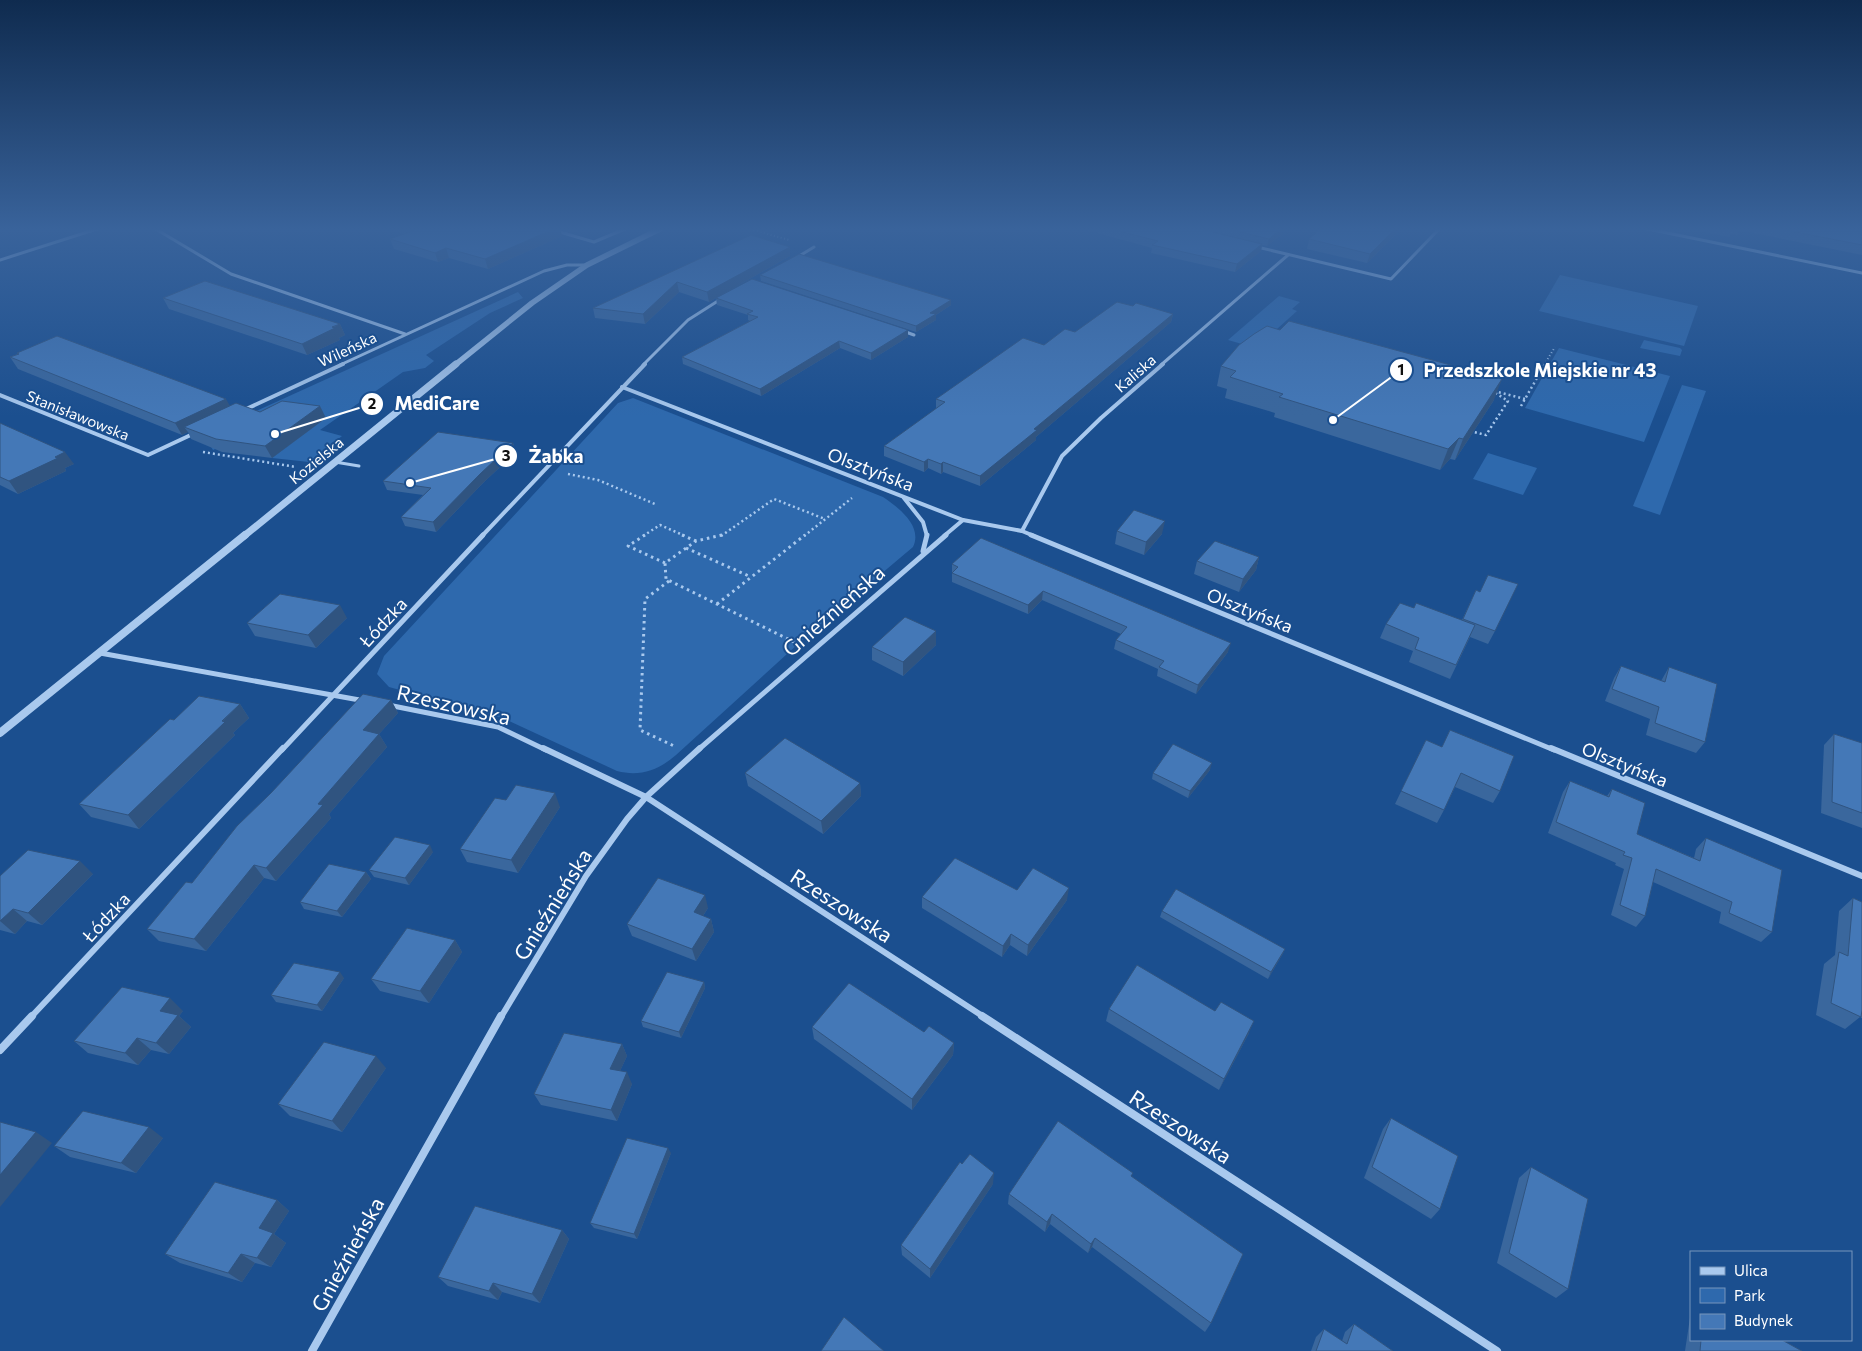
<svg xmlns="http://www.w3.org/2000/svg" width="1862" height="1351" viewBox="0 0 1862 1351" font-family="Commissioner,sans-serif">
	<rect width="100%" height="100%" fill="#1b4f8f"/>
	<g fill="#2e69ad">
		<polygon points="1560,275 1698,306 1684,346 1539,311"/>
		<polygon points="518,292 523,298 490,313 426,355 434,361 425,368 403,372 320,430 342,436 309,462 272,458 324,419 288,413 213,450 206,438 219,428"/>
		<polygon points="1279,296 1300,302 1292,309 1297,311 1256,348 1228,340"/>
		<polygon points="1644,340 1680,348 1682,350 1680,356 1640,348"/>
		<polygon points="1559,348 1670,376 1644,442 1525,408"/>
		<polygon points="1682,385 1706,391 1660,515 1633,506"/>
		<path d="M633,398L883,497C899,508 923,526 913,547L798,644L676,755C659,770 640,777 617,771L505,719L389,687L377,674L384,656L618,403Z"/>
		<polygon points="1488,453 1537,468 1523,495 1473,479"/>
	</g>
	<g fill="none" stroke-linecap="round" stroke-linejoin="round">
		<g stroke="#a9c9ee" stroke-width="2" stroke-dasharray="1 2.5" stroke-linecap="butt">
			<polyline points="747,228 789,240"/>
			<polyline points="1544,365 1555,347"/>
		</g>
		<g stroke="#a9c9ee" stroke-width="2.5" stroke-dasharray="2 3" stroke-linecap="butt">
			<polyline points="1494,391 1525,399"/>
			<polyline points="1521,406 1545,364"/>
			<polyline points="1470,431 1486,435 1508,401 1494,392"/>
			<polyline points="203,452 296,467"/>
			<polyline points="568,474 598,480 655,504"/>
			<polyline points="643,536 660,525 685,536"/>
			<polyline points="721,536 774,499 825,519"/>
			<polyline points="804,536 852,498"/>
		</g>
		<g stroke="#a9c9ee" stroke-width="3" stroke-dasharray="2.5 4" stroke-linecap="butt">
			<polyline points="645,535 628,546 665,563"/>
			<polyline points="682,535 696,541"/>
			<polyline points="722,535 696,541 665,563 666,579 794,642"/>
			<polyline points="686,548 751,577"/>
			<polyline points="669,581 645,599 640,730 674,746"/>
			<polyline points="717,604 805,535"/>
		</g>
		<polyline stroke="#a9c9ee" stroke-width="3" points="335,462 359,466"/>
		<g stroke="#a9c9ee" stroke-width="3">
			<polyline points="154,228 231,274 405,334"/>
			<polyline points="546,228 594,242 627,228"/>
			<polyline points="1643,228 1862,273"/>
			<polyline points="1257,247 1391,279 1440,228"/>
			<polyline points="796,258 814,247"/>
			<polyline points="0,260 100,228"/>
			<polyline points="903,331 914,335"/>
			<polyline points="340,365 544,271 567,265 587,265"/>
			<polyline points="643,365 688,320 721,299"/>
			<polyline points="1161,365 1288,255"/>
		</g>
		<g stroke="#a9c9ee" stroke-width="4">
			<polyline points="622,387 963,520 1022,531 1034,536"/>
			<polyline points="0,395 148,455 195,433"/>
			<polyline points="244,410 343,364"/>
			<polyline points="904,498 923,522 927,536"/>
			<polyline points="1022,531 1062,456 1101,418 1163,364"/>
			<polyline points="482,536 645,364"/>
			<polyline points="944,536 963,520"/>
		</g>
		<g stroke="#a9c9ee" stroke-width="5">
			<polyline points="1031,535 1554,750"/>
			<polyline points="923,551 927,535"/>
			<polyline points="100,653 365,701"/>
			<polyline points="388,705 498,727 546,750"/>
			<polyline points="282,750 483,535"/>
			<polyline points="698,750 946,535"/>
		</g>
		<g stroke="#a9c9ee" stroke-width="6">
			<polyline points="543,748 646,797 984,1017"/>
			<polyline points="1551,748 1862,876"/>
			<polyline points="31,1017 283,748"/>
			<polyline points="501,1017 586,876 627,819 646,797 700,748"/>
		</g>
		<g stroke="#a9c9ee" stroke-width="8">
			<polyline points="982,1016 1497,1351"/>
			<polyline points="0,1050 32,1016"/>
			<polyline points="312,1351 501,1016"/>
		</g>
		<polyline stroke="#a9c9ee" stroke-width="5.5" points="455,365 532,303 587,265 662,228"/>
		<polyline stroke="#a9c9ee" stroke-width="7" points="244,536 456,364"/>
		<polyline stroke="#a9c9ee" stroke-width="8" points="0,733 245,535"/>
	</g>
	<g fill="#3a679d">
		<polygon points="388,228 592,228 588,230 583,229 572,232 560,229 562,236 488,269 449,258 438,262 394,249 390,239 404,234"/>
		<polygon points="1079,228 1285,228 1284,233 1267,246 1262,245 1261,251 1235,272 1151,253 1152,248"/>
		<polygon points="1322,228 1402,228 1367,263 1307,249 1309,239"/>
		<polygon points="1700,228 1862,228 1862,255 1739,230 1737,235 1731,234 1729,237 1699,231"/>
		<polygon points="790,247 790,256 709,302 679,292 645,324 595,318 593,308"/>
		<polygon points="760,275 951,300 951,305 936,315 936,320 916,332 761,281"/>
		<polygon points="163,298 340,324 345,335 339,338 340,340 307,355 169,309"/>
		<polygon points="716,298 908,330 908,337 871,360 840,348 761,396 683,364 682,357 750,321 748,320 748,315 717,305"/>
		<polygon points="1133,306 1173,314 1171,322 1036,437 1036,440 980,486 943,472 941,474 928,468 924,472 884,456 884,446 937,409 936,408 936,399 1044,345"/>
		<polygon points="17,353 230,406 260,412 326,418 272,458 222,452 191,439 188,432 182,435 18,369 10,357 18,354"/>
		<polygon points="1221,366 1494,400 1455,460 1450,459 1440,470 1274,417 1275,413 1225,398 1227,389 1217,386"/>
		<polygon points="0,423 74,464 65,468 66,471 18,494 0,485"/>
		<polygon points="513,443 516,452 483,483 436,532 405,526 401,517 423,495 387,490 383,481"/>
		<polygon points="1117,531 1162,534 1144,555 1115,544"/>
		<polygon points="981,538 1228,652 1196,694 1157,676 1158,669 1114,649 1116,640 1121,634 1042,600 1028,614 952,582 952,564"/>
		<polygon points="1259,557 1256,570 1239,592 1194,574 1197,561"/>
		<polygon points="1476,590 1495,631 1488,644 1470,637 1450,679 1409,662 1413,651 1380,638 1386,624 1414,608 1462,620"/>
		<polygon points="347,618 316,648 255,636 247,623"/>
		<polygon points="936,631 936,645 903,676 872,660 872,647"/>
		<polygon points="1621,666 1661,681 1669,667 1705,742 1696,753 1646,735 1650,719 1605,701 1614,678"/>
		<polygon points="391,700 398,713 379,734 387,747 329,814 331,818 276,881 264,878 206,951 159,941 147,929"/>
		<polygon points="240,704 249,718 233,733 235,735 139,829 91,817 79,804 174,720"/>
		<polygon points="1450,730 1500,791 1493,803 1455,787 1444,810 1437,823 1395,804 1426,740 1442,747"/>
		<polygon points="1834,734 1862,743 1862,828 1821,813 1824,745"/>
		<polygon points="1210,770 1188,798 1152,779 1153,773"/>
		<polygon points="745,773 860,783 861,796 823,834 748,786"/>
		<polygon points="1570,781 1607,796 1612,789 1637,834 1694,858 1696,849 1706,838 1772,932 1761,942 1719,923 1721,912 1653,882 1645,916 1636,927 1611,915 1624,869 1615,865 1616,863 1548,833 1563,792"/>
		<polygon points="506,800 560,807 518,873 467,862 460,849"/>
		<polygon points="433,852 409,885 374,877 369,870"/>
		<polygon points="366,872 371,879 342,917 304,909 300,902"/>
		<polygon points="93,874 42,925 27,921 15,934 0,930 0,876"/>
		<polygon points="1017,890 1067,900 1027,956 1010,945 1002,957 922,908 922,897"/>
		<polygon points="1853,898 1862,902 1862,1018 1860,1017 1845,1029 1816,1015 1824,964 1835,955 1839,911"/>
		<polygon points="708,908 703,916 711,919 714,932 696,961 632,936 627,924"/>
		<polygon points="1162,911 1285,949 1282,955 1268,979 1160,917"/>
		<polygon points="455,940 462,952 429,1003 380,991 371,979"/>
		<polygon points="344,978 322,1011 276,1002 271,995"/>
		<polygon points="704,982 705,988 681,1038 643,1027 641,1021"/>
		<polygon points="1109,1009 1249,1033 1219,1090 1106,1021"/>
		<polygon points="183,1011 179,1016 191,1027 169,1054 151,1050 138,1065 88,1053 74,1041"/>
		<polygon points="812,1027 924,1032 954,1043 953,1055 912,1110 814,1039"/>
		<polygon points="622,1044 627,1056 620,1071 632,1084 617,1121 541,1105 534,1094"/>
		<polygon points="386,1068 342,1132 290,1116 278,1104"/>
		<polygon points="1391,1118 1440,1209 1431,1219 1364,1178 1383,1129"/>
		<polygon points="163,1138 136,1173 70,1157 54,1146"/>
		<polygon points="671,1153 637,1239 594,1228 590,1223"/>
		<polygon points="1531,1167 1568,1289 1556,1298 1497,1263 1519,1178"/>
		<polygon points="1132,1177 1211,1323 1205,1332 1092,1247 1088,1253 1050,1224 1045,1232 1008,1204 1009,1194"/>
		<polygon points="993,1184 930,1278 902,1255 901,1245"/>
		<polygon points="277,1200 289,1211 274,1234 286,1243 271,1267 255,1263 242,1282 180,1263 165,1254"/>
		<polygon points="562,1230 569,1239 540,1303 502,1292 498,1300 448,1286 438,1277"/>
		<polygon points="1691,1311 1691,1340 1782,1340 1802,1351 1685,1351"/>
		<polygon points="1354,1324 1393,1351 1311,1351 1316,1337 1324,1329 1342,1341 1345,1332"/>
	</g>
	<g fill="#305480">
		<polygon points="556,228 560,228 562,236 488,269 485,259"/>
		<polygon points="571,228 583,228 583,229 572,232"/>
		<polygon points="1282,228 1285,228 1284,233 1267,246 1269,239"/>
		<polygon points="1396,228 1402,228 1367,263 1370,254"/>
		<polygon points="1262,244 1261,251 1235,272 1237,264"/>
		<polygon points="790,247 790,256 709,302 707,292"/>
		<polygon points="446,248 449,258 438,262 435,253"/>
		<polygon points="677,282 679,292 645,324 643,314"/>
		<polygon points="951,300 951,305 936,315 936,320 916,332 916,326 930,313"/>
		<polygon points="1173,314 1171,322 1036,437 1036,440 980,486 980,476 1034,429"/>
		<polygon points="340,324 345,335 339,338 340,340 307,355 302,344"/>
		<polygon points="908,330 908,337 871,360 871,353"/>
		<polygon points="839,341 840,348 761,396 760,389"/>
		<polygon points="1502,379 1494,400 1455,460 1463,439"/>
		<polygon points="226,399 233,411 184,427 188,432 182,435 175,423"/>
		<polygon points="320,406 326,418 272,458 265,446"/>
		<polygon points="1459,438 1450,459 1440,470 1448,449"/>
		<polygon points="513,443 516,452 483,483 436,532 433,522 480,474"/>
		<polygon points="65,452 74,464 65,468 66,471 18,494 9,481"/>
		<polygon points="928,459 928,468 924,472 924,462"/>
		<polygon points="943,462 943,472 941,474 941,464"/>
		<polygon points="1165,521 1162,534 1144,555 1146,542"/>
		<polygon points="1259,557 1256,570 1239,592 1243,579"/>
		<polygon points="1043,591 1042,600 1028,614 1028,605"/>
		<polygon points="340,605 347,618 316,648 308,635"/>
		<polygon points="936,631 936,645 903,676 903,662"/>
		<polygon points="1231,643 1228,652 1196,694 1198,685"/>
		<polygon points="391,700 398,713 371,743 363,730"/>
		<polygon points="240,704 249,718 233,733 235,735 139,829 128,815"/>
		<polygon points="379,734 387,747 329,814 331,818 276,881 266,868 318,804"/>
		<polygon points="1212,763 1210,770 1188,798 1190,791"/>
		<polygon points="860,783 861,796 823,834 821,821"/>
		<polygon points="555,793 560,807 518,873 511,860"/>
		<polygon points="430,845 433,852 409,885 405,878"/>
		<polygon points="80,861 93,874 42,925 28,913"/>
		<polygon points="254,865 264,878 206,951 194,939"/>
		<polygon points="366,872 371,879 342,917 337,911"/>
		<polygon points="1069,888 1067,900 1027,956 1028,945"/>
		<polygon points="705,895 708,908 697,925 694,912"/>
		<polygon points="13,909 27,921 15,934 0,921"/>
		<polygon points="711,919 714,932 696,961 692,949"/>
		<polygon points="1011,934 1010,945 1002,957 1003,946"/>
		<polygon points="455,940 462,952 429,1003 420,991"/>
		<polygon points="1285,949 1282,955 1268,979 1271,972"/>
		<polygon points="340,972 344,978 322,1011 317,1005"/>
		<polygon points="704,982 705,988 681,1038 679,1032"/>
		<polygon points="170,998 183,1011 179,1016 191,1027 169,1054 156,1043 160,1011"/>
		<polygon points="1254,1021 1249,1033 1219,1090 1224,1079"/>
		<polygon points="137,1038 151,1050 138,1065 125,1053"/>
		<polygon points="954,1043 953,1055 912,1110 912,1099"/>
		<polygon points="622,1044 627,1056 616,1080 610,1069"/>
		<polygon points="376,1056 386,1068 342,1132 332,1121"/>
		<polygon points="627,1072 632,1084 617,1121 611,1110"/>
		<polygon points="149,1127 163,1138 136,1173 121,1163"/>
		<polygon points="36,1132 52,1143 0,1207 0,1175"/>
		<polygon points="668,1148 671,1153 637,1239 634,1234"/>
		<polygon points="994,1173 993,1184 930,1278 930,1269"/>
		<polygon points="277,1200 289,1211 274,1234 286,1243 271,1267 257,1258 259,1228"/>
		<polygon points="1052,1214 1050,1224 1045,1232 1047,1222"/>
		<polygon points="562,1230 569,1239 540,1303 532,1294"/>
		<polygon points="1095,1238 1092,1247 1088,1253 1091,1244"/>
		<polygon points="241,1254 255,1263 242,1282 228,1273"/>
		<polygon points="493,1283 502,1292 498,1300 489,1291"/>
	</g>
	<g fill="#4478b7" stroke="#305480">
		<polygon points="411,228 556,228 485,259 446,248 435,253 390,239 415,230"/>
		<polygon points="1107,228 1196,228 1262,244 1237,264 1152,245 1158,241"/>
		<polygon points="1225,228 1282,228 1269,239"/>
		<polygon points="1322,228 1396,228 1370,254 1309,239"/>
		<polygon points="1775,228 1862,228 1862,245"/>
		<polygon points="751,235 790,247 707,292 677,282 643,314 593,308"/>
		<polygon points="799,254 951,300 930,313 936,314 916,326 760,275"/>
		<polygon points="752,279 908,330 871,353 839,341 760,389 682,357 758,317 747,314 753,311 716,298"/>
		<polygon points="205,281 340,324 332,327 335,328 302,344 163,298"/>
		<polygon points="1117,302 1133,306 1136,303 1173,314 1034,429 1037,430 980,476 943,462 941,464 928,459 924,462 884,446 945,402 936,399 1023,338 1044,345 1065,329 1075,332"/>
		<polygon points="1289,321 1502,379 1463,439 1459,438 1448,449 1279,397 1283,394 1230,377 1236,371 1221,366 1239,345 1254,334 1267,326 1280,330"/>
		<polygon points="57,336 226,399 175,423 10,357 19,354 17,353"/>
		<polygon points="282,401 320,406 265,446 216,439 184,427 236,403 260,412"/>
		<polygon points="0,423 65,452 55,457 58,458 9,481 0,477"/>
		<polygon points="438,432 513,443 480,474 433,522 401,517 431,488 383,481"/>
		<polygon points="1134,510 1165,521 1146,542 1117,531"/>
		<polygon points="981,538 1231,643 1198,685 1159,667 1164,661 1116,640 1127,627 1043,591 1028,605 952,573 958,567 952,564"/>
		<polygon points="1215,541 1259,557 1243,579 1197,561"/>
		<polygon points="1488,575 1518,584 1495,631 1463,619 1476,590 1480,592"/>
		<polygon points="280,594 340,605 308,635 247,623"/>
		<polygon points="1400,603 1414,608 1416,603 1475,625 1456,665 1415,649 1419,638 1386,624"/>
		<polygon points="905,617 936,631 903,662 872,647"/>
		<polygon points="1621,666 1665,682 1669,667 1717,684 1705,742 1655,723 1659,707 1612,689"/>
		<polygon points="363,694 391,700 363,730 379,734 318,804 323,805 266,868 254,865 194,939 147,929 186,882 192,883 237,826 271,793"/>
		<polygon points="199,696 240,704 222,721 225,722 128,815 79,804 170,719 174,720"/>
		<polygon points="1450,730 1514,756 1500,791 1461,773 1444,810 1401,791 1426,740 1442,747"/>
		<polygon points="1834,734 1862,743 1862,813 1832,802"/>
		<polygon points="785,738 860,783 821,821 745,773"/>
		<polygon points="1173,744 1212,763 1190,791 1153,773"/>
		<polygon points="1570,781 1609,797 1612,789 1645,803 1637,834 1700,861 1706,838 1782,870 1772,932 1729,913 1732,902 1656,869 1645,916 1620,905 1632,858 1623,855 1625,852 1556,822"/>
		<polygon points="516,785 555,793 511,860 460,849 495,798 506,800"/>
		<polygon points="395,837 430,845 405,878 369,870"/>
		<polygon points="28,850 80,861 28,913 13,909 0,921 0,876"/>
		<polygon points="955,858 1017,890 1033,868 1069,888 1028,945 1011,934 1003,946 922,897"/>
		<polygon points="329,864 366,872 337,911 300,902"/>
		<polygon points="658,878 705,895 694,912 711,919 692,949 627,924"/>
		<polygon points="1176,889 1285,949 1271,972 1162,911"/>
		<polygon points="1853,898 1862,902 1862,1010 1861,1017 1831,1003 1839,952 1848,956"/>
		<polygon points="407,928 455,940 420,991 371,979"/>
		<polygon points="294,963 340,972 317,1005 271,995"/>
		<polygon points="1137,965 1215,1011 1221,1002 1254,1021 1224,1079 1109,1009"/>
		<polygon points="667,972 704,982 679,1032 641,1021"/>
		<polygon points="849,983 924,1032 929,1026 954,1043 912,1099 812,1027"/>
		<polygon points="122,987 170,998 160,1011 178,1015 156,1043 137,1038 125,1053 74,1041"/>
		<polygon points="564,1033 622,1044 610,1069 627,1072 611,1110 534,1094"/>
		<polygon points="324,1042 376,1056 332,1121 278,1104"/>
		<polygon points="83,1111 149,1127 121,1163 54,1146"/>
		<polygon points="1391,1118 1458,1156 1440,1209 1372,1167"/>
		<polygon points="1058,1121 1133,1173 1131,1176 1243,1254 1211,1323 1095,1238 1091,1244 1052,1214 1047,1222 1009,1194"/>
		<polygon points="0,1122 36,1132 0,1175"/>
		<polygon points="627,1138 668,1148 634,1234 590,1223"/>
		<polygon points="970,1154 994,1173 930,1269 901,1245 960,1162 962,1164"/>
		<polygon points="1531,1167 1588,1199 1568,1289 1509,1253"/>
		<polygon points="215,1182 277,1200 259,1228 273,1233 257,1258 241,1254 228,1273 165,1254"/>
		<polygon points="475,1206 562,1230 532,1294 493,1283 489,1291 438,1277"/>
		<polygon points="844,1317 884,1351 821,1351"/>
		<polygon points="1354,1324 1393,1351 1316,1351 1324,1329 1347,1344"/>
		<polygon points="1701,1340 1782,1340 1802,1351 1700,1351"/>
	</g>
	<linearGradient id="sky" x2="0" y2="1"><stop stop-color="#0f2b4f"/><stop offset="0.55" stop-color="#39639b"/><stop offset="1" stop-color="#39639b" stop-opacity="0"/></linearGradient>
	<rect width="1862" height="417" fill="url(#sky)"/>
	<g text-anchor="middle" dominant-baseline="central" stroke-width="4" stroke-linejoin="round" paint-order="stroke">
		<g font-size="15" fill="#fff" stroke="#1b4f8f">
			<text transform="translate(347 349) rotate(-25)">Wileńska</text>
			<text transform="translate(1135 373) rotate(-41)">Kaliska</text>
			<text transform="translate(78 415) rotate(22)">Stanisławowska</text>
			<text transform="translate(316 460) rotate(-39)">Kozielska</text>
		</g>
		<g font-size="18" fill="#fff" stroke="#1b4f8f">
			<text transform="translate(871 469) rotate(21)">Olsztyńska</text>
			<text transform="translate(1250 610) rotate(22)">Olsztyńska</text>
			<text transform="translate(383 622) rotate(-47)">Łódzka</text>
			<text transform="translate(1625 764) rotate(22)">Olsztyńska</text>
			<text transform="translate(106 917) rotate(-47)">Łódzka</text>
		</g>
		<g font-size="21" fill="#fff" stroke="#1b4f8f">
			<text transform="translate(833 610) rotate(-41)">Gnieźnieńska</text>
			<text transform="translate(454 704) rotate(13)">Rzeszowska</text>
			<text transform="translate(552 904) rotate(-58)">Gnieźnieńska</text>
			<text transform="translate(842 905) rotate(33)">Rzeszowska</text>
			<text transform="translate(1181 1126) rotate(33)">Rzeszowska</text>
			<text transform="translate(347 1254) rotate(-61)">Gnieźnieńska</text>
		</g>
	</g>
	<path fill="none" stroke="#fff" stroke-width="2" d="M1333 420L1401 370M275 434L372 404M410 483L506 456"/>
	<g fill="#fff" stroke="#1b4f8f" stroke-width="2">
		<circle cx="1333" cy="420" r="5"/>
		<circle cx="275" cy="434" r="5"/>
		<circle cx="410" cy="483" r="5"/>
		<circle cx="1401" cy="370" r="12"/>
		<circle cx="372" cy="404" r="12"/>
		<circle cx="506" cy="456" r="12"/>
	</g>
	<g font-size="15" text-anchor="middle" font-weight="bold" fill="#111">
		<text x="1401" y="375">1</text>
		<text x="372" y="409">2</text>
		<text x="506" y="461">3</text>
	</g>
	<g font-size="19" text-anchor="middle" font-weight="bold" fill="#fff" stroke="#1b4f8f" stroke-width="4" stroke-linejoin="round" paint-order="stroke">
		<text x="1540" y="377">Przedszkole Miejskie nr 43</text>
		<text x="437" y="410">MediCare</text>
		<text x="556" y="463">Żabka</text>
	</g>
	<rect x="1690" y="1251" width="162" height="90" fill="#1b4f8f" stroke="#7695bc"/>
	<rect x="1700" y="1267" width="25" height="8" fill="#a9c9ee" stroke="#7695bc"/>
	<text x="1734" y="1276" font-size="15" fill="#ffffff">Ulica</text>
	<rect x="1700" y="1288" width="25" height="15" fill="#2e69ad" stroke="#7695bc"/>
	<text x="1734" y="1301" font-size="15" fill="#ffffff">Park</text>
	<rect x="1700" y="1314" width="25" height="15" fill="#4478b7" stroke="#7695bc"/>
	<text x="1734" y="1326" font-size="15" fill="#ffffff">Budynek</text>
</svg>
